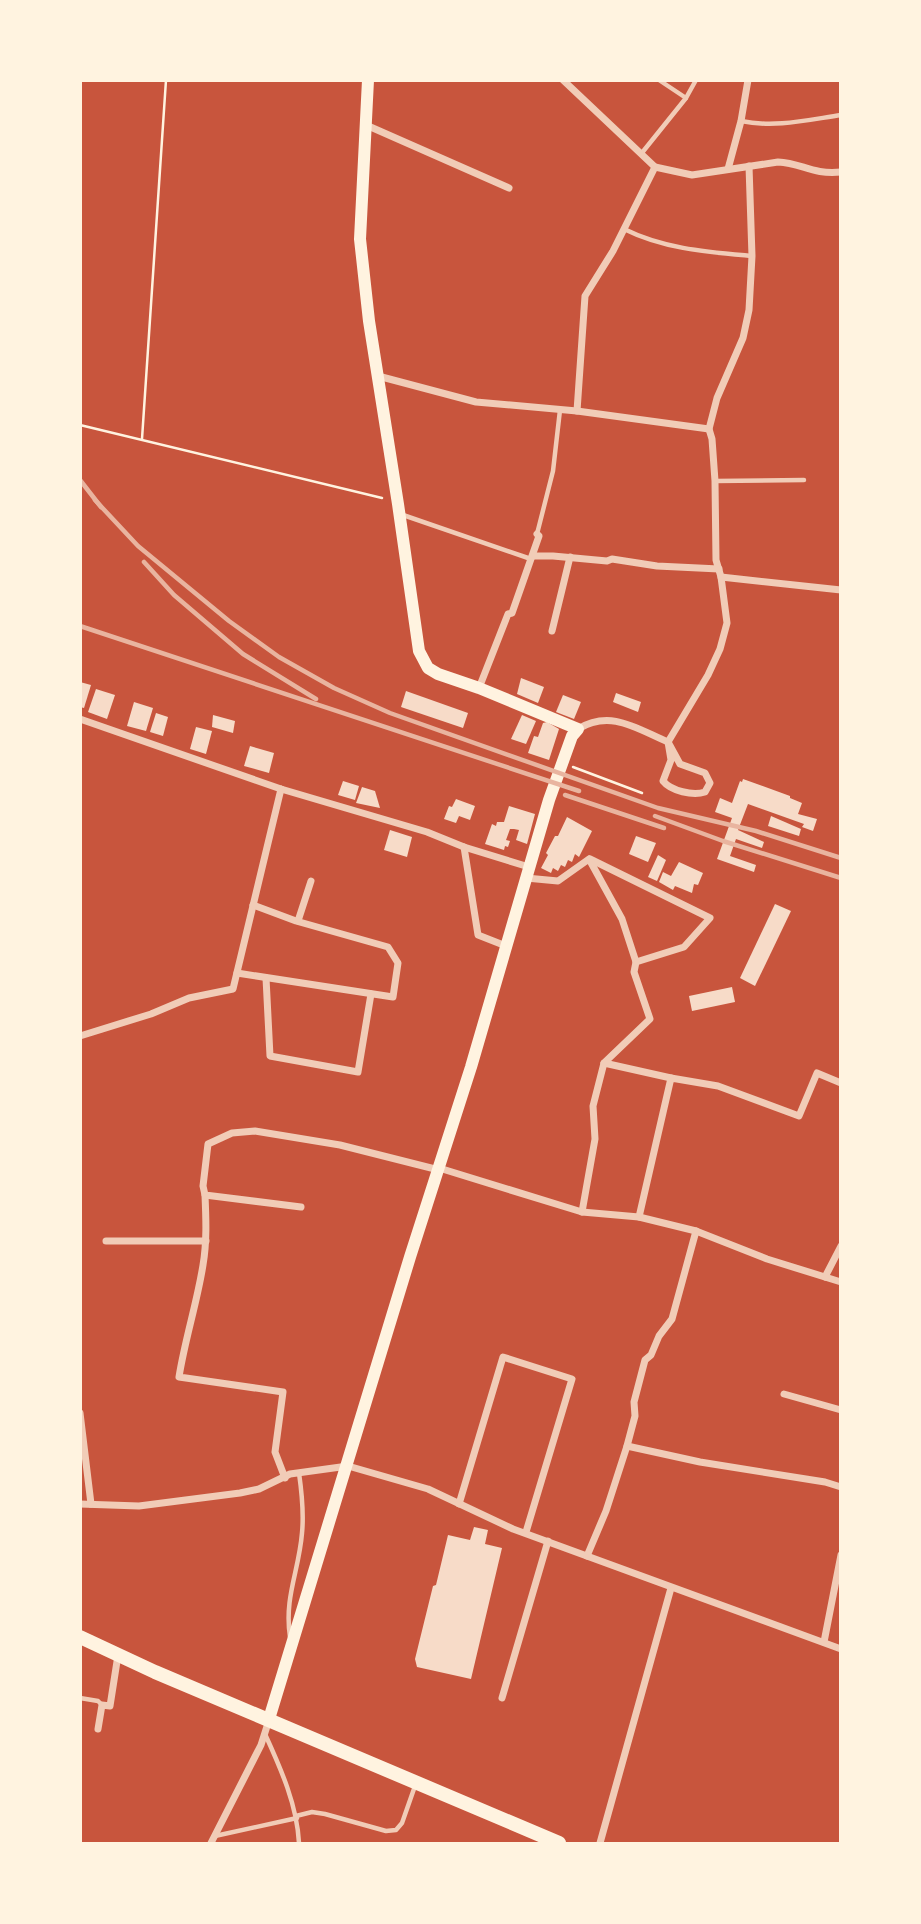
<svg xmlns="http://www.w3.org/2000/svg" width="921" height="1924" viewBox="0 0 921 1924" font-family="Raleway,sans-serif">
	<rect width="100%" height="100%" fill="#c8553d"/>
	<g fill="#f7dbc8">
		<polygon points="521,678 544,687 538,703 517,694"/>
		<polygon points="80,682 91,685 84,708 80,707"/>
		<polygon points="96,689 115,695 107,719 88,712"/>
		<polygon points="406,691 468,713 463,728 401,707"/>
		<polygon points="616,693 641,702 638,712 613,702"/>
		<polygon points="563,695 581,702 574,719 556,712"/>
		<polygon points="134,702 153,708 146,731 127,726"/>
		<polygon points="156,713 168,717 163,736 150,732"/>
		<polygon points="213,715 235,721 233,733 212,727"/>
		<polygon points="522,715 536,721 526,744 511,739"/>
		<polygon points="547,722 559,729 549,760 528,753 534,736 538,737 543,723"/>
		<polygon points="196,727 212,731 206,754 190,749"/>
		<polygon points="250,746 274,753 269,773 244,766"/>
		<polygon points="743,779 790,796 790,798 802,803 798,814 817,819 813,831 802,827 804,824 748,804 738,830 764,842 762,848 736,839 730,856 756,865 754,872 717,859 732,818 715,812 720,798 732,803 740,781 742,782"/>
		<polygon points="343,781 359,786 355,800 338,795"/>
		<polygon points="362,787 375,791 380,808 356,803"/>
		<polygon points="456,799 475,806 470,820 459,816 456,823 444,819 449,806 452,807"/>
		<polygon points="509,806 535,814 527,844 516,840 519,830 514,829 510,829 506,840 510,841 508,847 505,846 504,850 485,844 492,824 496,826 497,822 504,822"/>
		<polygon points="771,816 801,829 799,836 768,826"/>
		<polygon points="567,817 592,831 579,857 575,854 572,862 568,860 565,867 561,865 558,871 553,868 551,873 541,868 548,855 546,853 555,836 558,836"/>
		<polygon points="390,830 412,837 407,857 384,850"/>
		<polygon points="636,836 656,843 648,862 629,854"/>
		<polygon points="658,855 666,860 657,881 648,877"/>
		<polygon points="679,862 703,873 698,885 694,884 692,893 675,886 673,890 659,882 663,872 671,876"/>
		<polygon points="775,904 791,911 755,986 740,978"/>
		<polygon points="732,987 735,1002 692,1011 689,996"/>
		<polygon points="474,1527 488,1530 485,1544 502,1548 471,1679 417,1667 415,1659 433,1586 436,1585 448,1535 470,1540"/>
	</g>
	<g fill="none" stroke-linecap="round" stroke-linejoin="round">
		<g stroke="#fff3e0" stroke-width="2.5">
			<polyline points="80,425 382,498"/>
			<polyline points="142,439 166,80"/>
			<polyline points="573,767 642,793"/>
		</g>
		<g stroke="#f1ccb7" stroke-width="4.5">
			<polyline points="659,80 686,98"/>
			<path d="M741,121C775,128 807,120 841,115"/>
			<polyline points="641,154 686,98 696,80"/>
			<path d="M624,229C664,249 708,252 752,256"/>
			<polyline points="715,481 804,480"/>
			<polyline points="403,515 531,559"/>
			<polyline points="537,534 553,471 560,410"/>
			<path d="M290,1637C284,1597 299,1571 302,1533C304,1513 302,1494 299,1473"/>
			<polyline points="80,1698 98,1701 102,1705"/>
			<path d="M265,1734C281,1769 297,1805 299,1843"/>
			<polyline points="296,1816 312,1812 325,1814 386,1831 396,1830 402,1823 415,1786"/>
			<polyline points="215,1836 297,1818"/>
		</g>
		<g stroke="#f1ccb7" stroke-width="7">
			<path d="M563,80L655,167L692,175L778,162C802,163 812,175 841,172"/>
			<polyline points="366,125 509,188"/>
			<polyline points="728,169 741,121 748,80"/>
			<polyline points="378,376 476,402 577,411 709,429"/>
			<polyline points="577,411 585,296 613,251 655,167"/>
			<polyline points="533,556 553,556 607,561 612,559 657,566 719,569"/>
			<polyline points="721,577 841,590"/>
			<polyline points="552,631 570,557"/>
			<polyline points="479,688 508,614 512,613 539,536 537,534"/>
			<polyline points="80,719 281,789 427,832 464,847 529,867"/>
			<path d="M578,729C611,709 637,729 668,742L708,675L720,649L727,623L721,577L716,560L715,481L712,439L709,429L717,398L743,338L749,310L752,256L749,166"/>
			<path d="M668,742L680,764L705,773L710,783L705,792C693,796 671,791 663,781L671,760Z"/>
			<polyline points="464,847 478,935 506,946"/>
			<polyline points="590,859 710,918 684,947 636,962"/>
			<polyline points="526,878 558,881 589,859 622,919 636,962 634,972 650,1019 604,1063"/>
			<polyline points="298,921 311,881"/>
			<polyline points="237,973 393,997 398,963 388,947 296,921 253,905"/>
			<polyline points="266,978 270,1056 358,1072 371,994"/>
			<polyline points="80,1036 151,1014 189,998 233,989 281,789"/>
			<polyline points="439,1168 582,1212 639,1217 696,1231 767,1259 841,1282"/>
			<path d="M205,1195C206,1218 207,1242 203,1265C197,1303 185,1339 179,1377L283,1392L275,1452L285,1478"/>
			<polyline points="301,1207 205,1195 203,1186 208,1144 232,1133 255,1131 340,1145 439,1170"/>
			<polyline points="582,1212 595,1139 593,1106 604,1063 671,1078"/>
			<polyline points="639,1217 671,1078 718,1086 799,1116 817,1073 841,1083"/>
			<polyline points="106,1241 206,1241"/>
			<polyline points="825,1277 841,1246"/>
			<polyline points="784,1394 841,1410"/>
			<polyline points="80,1413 91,1504"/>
			<polyline points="627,1446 700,1462 825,1482 841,1487"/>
			<polyline points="80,1504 139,1506 240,1493 259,1489 290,1474 348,1466 428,1489 513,1529 841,1649"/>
			<polyline points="459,1504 503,1357 572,1379 526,1532"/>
			<polyline points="587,1556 606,1511 627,1446 635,1416 634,1402 645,1360 651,1355 659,1336 672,1319 696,1231"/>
			<polyline points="824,1642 841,1555"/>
			<polyline points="502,1698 548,1541"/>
			<polyline points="98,1729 102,1705 110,1706 118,1655"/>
			<polyline points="211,1843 261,1745 269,1720"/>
			<polyline points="600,1843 671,1588"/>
		</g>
		<polyline stroke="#fff3e0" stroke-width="12" points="269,1719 410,1257 471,1067 549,800 572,736 578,729 479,688 438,674 428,668 419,651 398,504 369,321 360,239 368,80"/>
		<polyline stroke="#fff3e0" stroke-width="14" points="80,1637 155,1672 559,1843"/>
		<g stroke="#e9b49f" stroke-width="4.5">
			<polyline points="80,480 101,507"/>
			<polyline points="95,500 138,546 229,621 279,657 334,688 390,713 658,808 756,831 841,858"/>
			<polyline points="144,562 174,595 243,654 316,699"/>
			<polyline points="80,626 579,791"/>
			<polyline points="565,795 664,828"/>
			<polyline points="655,816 723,841 841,878"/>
		</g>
	</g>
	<rect width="921" height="1924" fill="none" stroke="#fff3e0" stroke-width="164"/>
</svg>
